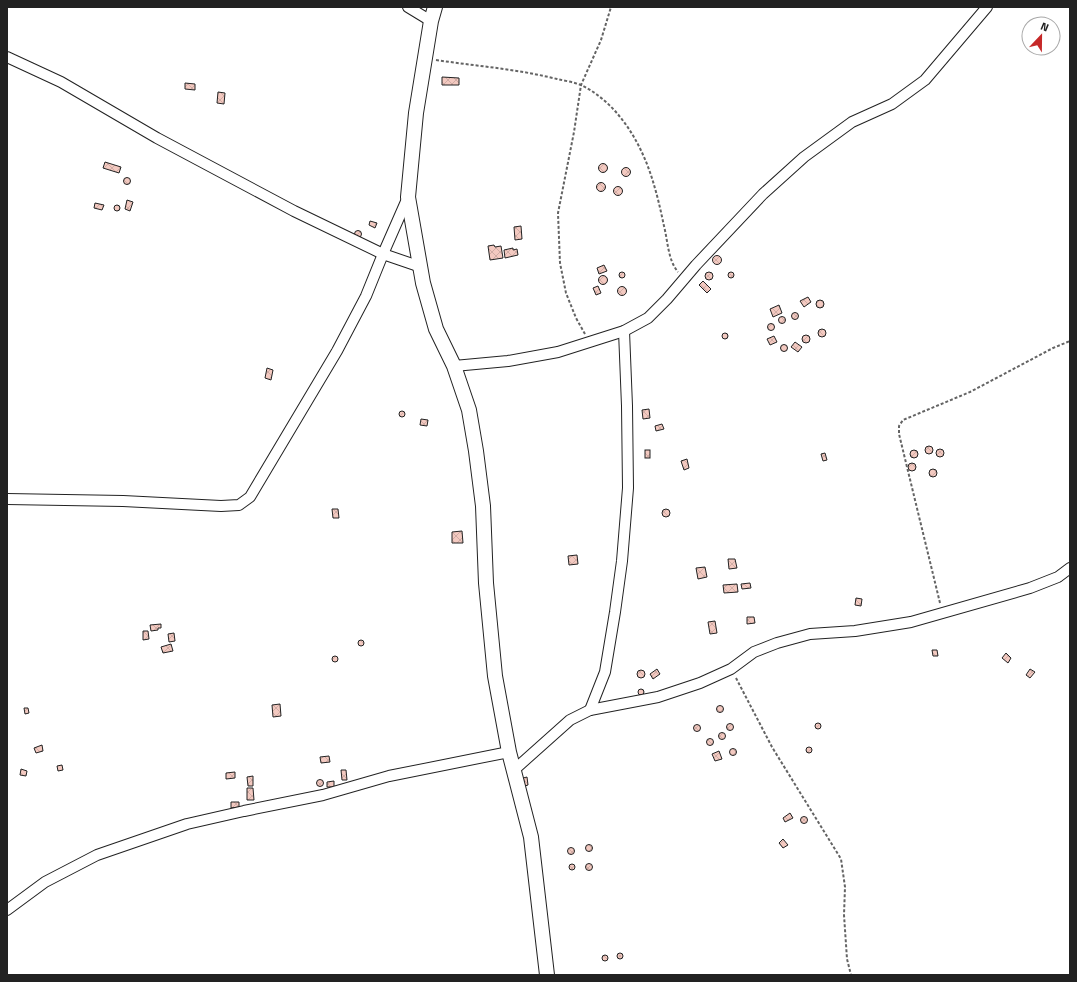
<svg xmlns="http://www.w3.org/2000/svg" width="1077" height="982" viewBox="0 0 1077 982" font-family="'Titillium Web',sans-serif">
	<defs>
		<pattern id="building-cross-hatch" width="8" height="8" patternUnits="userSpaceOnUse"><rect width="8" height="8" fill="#f3c9c0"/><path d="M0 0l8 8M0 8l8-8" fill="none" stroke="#d0aca5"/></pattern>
	</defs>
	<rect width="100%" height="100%" fill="#fff"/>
	<g fill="url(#building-cross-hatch)" stroke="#222">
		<polygon points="442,77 459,78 459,85 442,85"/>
		<polygon points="185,83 195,84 195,90 185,89"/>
		<polygon points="218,92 225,93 224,104 217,103"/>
		<polygon points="105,162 121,167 119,173 103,168"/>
		<circle cx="603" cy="168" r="4.5"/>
		<circle cx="626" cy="172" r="4.5"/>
		<circle cx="127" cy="181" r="3.5"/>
		<circle cx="601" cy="187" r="4.5"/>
		<circle cx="618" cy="191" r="4.5"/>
		<polygon points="127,200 133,202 130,211 125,209"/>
		<polygon points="95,203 104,205 102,210 94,208"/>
		<circle cx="117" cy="208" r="3"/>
		<polygon points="370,221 377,223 375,228 369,225"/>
		<polygon points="521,226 522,239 515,240 514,227"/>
		<circle cx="358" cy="234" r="3.5"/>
		<polygon points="494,245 495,247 501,246 503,258 490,260 488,246"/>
		<polygon points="513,248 513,250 517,249 518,255 505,258 504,250"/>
		<circle cx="717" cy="260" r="4.5"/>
		<polygon points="604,265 607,271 599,274 597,268"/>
		<circle cx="709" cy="276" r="4"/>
		<circle cx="622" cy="275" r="3"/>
		<circle cx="731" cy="275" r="3"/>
		<circle cx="603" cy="280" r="4.5"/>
		<polygon points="703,281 711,289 707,293 699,285"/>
		<polygon points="598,286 601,293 596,295 593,288"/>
		<circle cx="622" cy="291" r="4.5"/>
		<polygon points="808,297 811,302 804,307 800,301"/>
		<circle cx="820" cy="304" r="4"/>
		<polygon points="779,305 782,313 773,317 770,309"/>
		<circle cx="795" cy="316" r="3.5"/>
		<circle cx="782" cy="320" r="3.5"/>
		<circle cx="771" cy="327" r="3.5"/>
		<circle cx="822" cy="333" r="4"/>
		<circle cx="725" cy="336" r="3"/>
		<circle cx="806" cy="339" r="4"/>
		<polygon points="774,336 777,342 770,345 767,339"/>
		<polygon points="795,342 802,347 798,352 791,347"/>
		<circle cx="784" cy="348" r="3.5"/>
		<polygon points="267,368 273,370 271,380 265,378"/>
		<polygon points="649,409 650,418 643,419 642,410"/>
		<circle cx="402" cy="414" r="3"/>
		<polygon points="421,419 428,420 427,426 420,425"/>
		<polygon points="662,424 664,429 656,431 655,426"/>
		<circle cx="929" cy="450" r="4"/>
		<circle cx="940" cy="453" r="4"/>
		<rect x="645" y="450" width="5" height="8"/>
		<circle cx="914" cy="454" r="4"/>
		<polygon points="825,453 827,460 823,461 821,454"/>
		<polygon points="687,459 689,468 684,470 681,461"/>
		<circle cx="912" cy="467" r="4"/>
		<circle cx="933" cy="473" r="4"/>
		<polygon points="332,509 338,509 339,518 333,518"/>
		<circle cx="666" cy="513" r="4"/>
		<polygon points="462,531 463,543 452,543 452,532"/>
		<polygon points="577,555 578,564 569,565 568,556"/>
		<polygon points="728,559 735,559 737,568 729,569"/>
		<polygon points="705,567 707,577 698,579 696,568"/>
		<polygon points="750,583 751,588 742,589 741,584"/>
		<polygon points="737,584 738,592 724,593 723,585"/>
		<polygon points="856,598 862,599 861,606 855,605"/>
		<polygon points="747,617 754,617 755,623 747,624"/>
		<polygon points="715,621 717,633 710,634 708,622"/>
		<polygon points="161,624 161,628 158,628 158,630 151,631 150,625"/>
		<polygon points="143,631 148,631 149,639 143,640"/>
		<polygon points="174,633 175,641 169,642 168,634"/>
		<circle cx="361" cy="643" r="3"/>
		<polygon points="171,644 173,651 163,653 161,647"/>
		<polygon points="932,650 937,650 938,656 933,656"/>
		<polygon points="1006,653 1011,658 1008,663 1002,658"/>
		<circle cx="335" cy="659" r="3"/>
		<polygon points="657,669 660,674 653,679 650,674"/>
		<polygon points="1030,669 1035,672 1030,678 1026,675"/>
		<circle cx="641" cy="674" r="4"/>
		<circle cx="641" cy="692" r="3"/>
		<polygon points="280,704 281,716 273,717 272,705"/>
		<circle cx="720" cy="709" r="3.5"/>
		<polygon points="24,708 28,708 29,713 25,714"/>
		<circle cx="818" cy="726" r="3"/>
		<circle cx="730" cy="727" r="3.5"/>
		<circle cx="697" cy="728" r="3.5"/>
		<circle cx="722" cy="736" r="3.5"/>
		<circle cx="710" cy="742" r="3.5"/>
		<polygon points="42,745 43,751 36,753 34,748"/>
		<circle cx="809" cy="750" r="3"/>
		<circle cx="733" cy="752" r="3.5"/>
		<polygon points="719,751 722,759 715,761 712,754"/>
		<polygon points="329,756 330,762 321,763 320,757"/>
		<polygon points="62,765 63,770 58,771 57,766"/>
		<polygon points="21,769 27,771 26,776 20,775"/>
		<polygon points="341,770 346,770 347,780 342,780"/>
		<polygon points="235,772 235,778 226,779 226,773"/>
		<polygon points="253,776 253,786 248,786 247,777"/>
		<polygon points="527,777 528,785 525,786 523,778"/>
		<circle cx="320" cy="783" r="3.5"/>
		<polygon points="334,781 334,787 327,787 327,782"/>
		<polygon points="247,788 253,788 254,800 247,800"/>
		<polygon points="231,802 239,802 239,807 231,808"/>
		<polygon points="790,813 793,818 785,822 783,818"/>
		<circle cx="804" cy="820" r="3.5"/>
		<polygon points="783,839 788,845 783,848 779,843"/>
		<circle cx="589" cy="848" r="3.5"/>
		<circle cx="571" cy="851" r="3.5"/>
		<circle cx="589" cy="867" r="3.5"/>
		<circle cx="572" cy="867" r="3"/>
		<circle cx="620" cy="956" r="3"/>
		<circle cx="605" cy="958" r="3"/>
	</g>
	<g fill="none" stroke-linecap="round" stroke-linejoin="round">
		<defs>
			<g id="street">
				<polyline points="408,7 431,21"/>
				<polyline points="7,57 61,82 157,138 294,211 383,254 421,267"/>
				<polyline points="454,366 508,361 558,352 624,331 648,318 667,299 696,265 763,194 804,157 852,122 892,104 925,80 987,7"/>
				<polyline points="7,499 123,501 221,506 239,505 250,497 337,351 366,296 383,254 408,197"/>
				<polyline points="590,710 605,672 615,612 622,561 628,488 627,406 624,331"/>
				<polyline points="514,770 570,720 590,710 658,697 700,683 731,669 754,652 777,643 810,634 855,631 911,622 1030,588 1058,577 1070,568"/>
				<polyline points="7,910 45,882 97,855 187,824 244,811 323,795 389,776 509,752"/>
			</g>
			<polyline id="secondary" points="435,7 431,21 416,113 408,197 423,283 436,329 454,366 469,410 476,451 483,506 486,583 495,676 509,752 531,837 547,975"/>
		</defs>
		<use href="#street" stroke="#222" stroke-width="12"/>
		<use href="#secondary" stroke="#222" stroke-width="16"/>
		<g stroke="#646464" stroke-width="2" stroke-dasharray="3 2" stroke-linecap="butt">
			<path d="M436,60C476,66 517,69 557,79C565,81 575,82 583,86C620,105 643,146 654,185C658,198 661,212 664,226C668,242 668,260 678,272"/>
			<polyline points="585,334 576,318 566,293 560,263 558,213 574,132 581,85 601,40 611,7"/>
			<polyline points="940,603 899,434 899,426 903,420 970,392 1053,348 1070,341"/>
			<polyline points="736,678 772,747 841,859 845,887 844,915 847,959 851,975"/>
		</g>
		<use href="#street" stroke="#fff" stroke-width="10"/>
		<use href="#secondary" stroke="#fff" stroke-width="14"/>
	</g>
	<rect width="1077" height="982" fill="none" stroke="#222222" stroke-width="16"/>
	<g transform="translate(1041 36) rotate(22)"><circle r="19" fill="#ffffff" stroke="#a7a7a7"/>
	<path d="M0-3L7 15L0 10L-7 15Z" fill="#c62828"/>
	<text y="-6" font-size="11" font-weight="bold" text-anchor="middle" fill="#222222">N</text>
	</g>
</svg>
